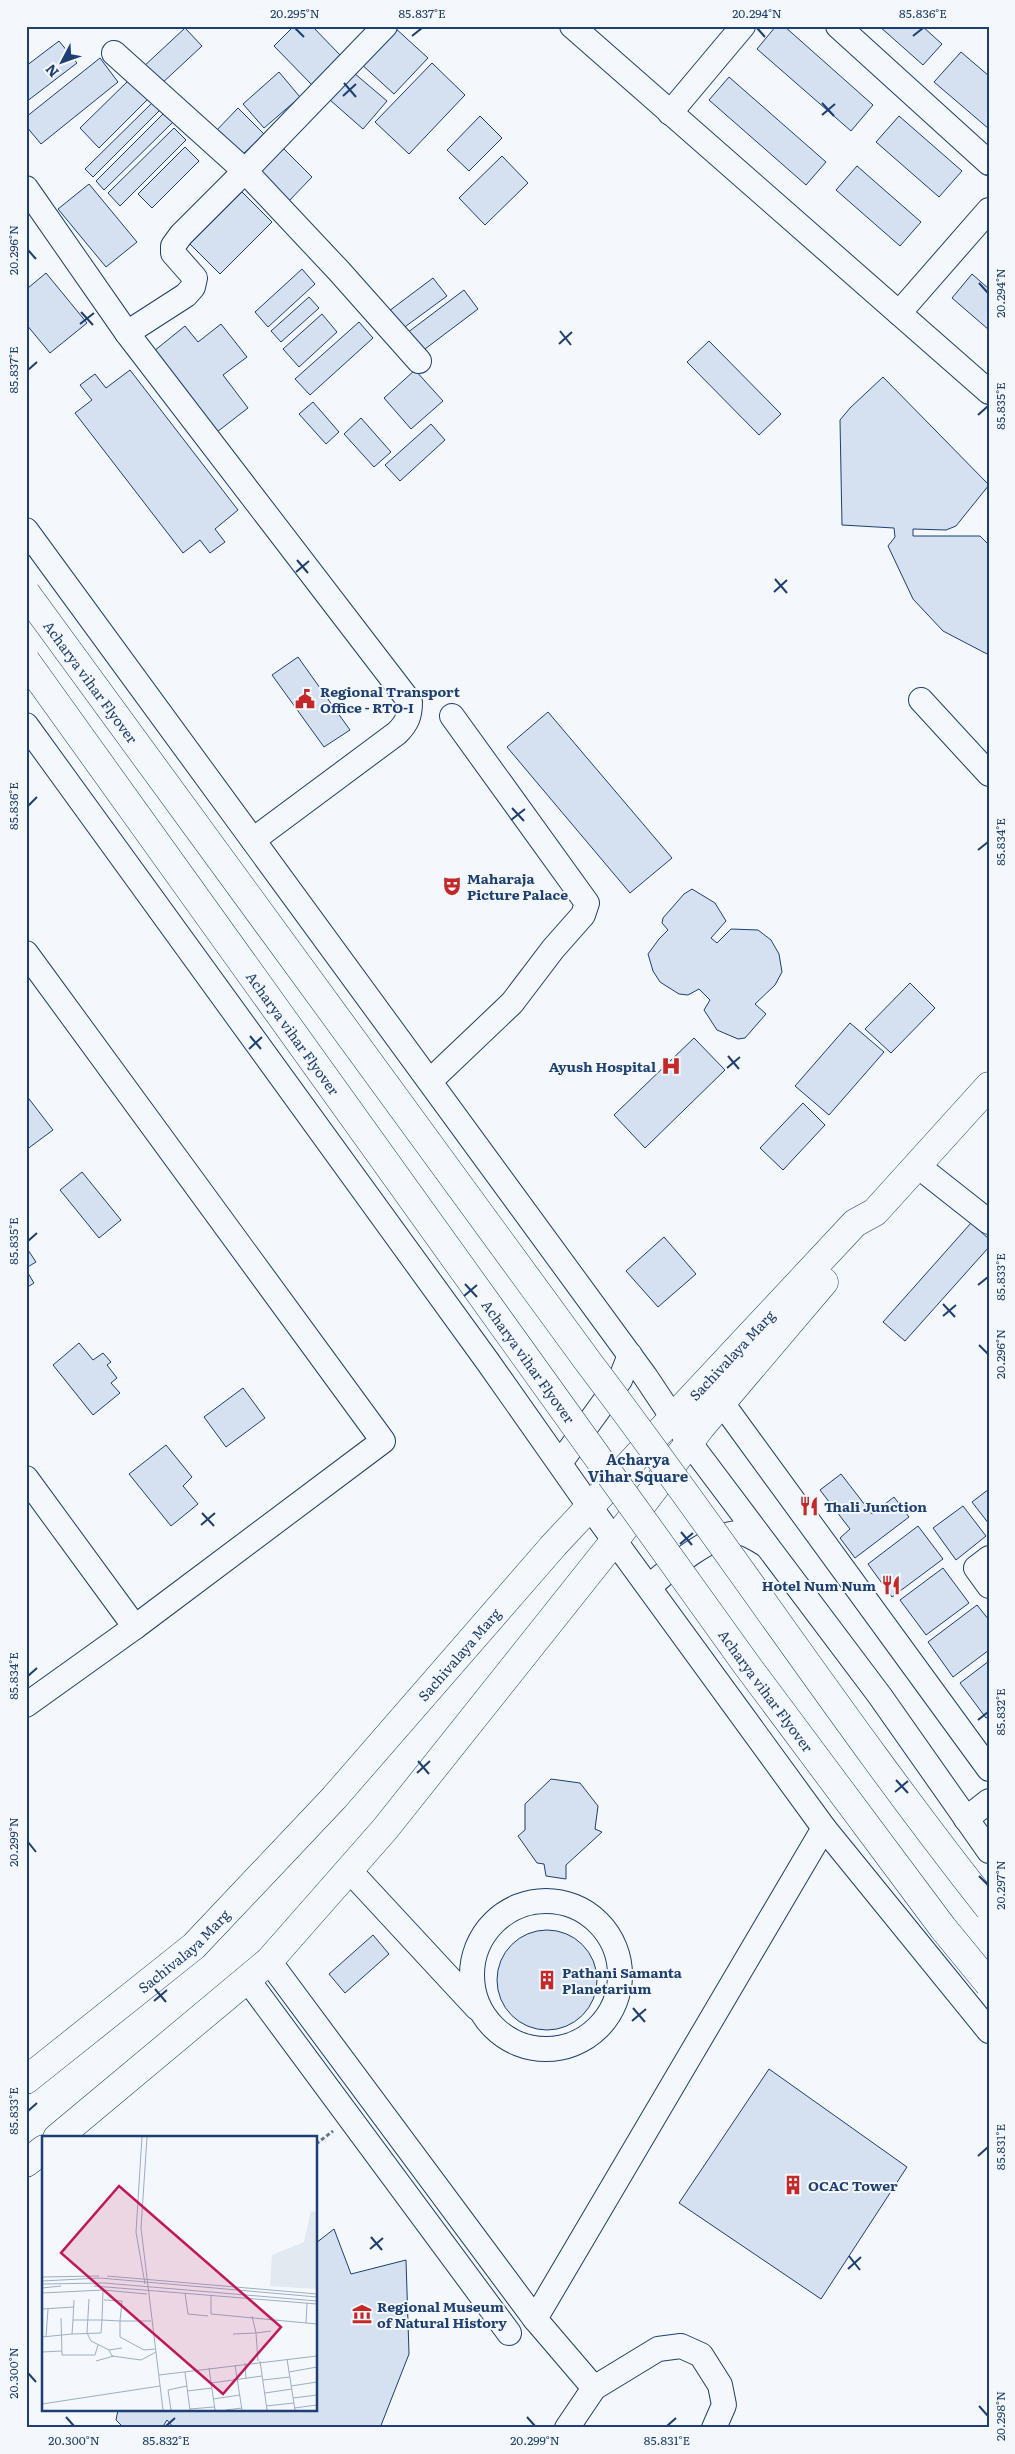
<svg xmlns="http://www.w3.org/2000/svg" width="1015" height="2454" viewBox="0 0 1015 2454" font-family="Literata,serif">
	<rect width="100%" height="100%" fill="#f4f7fb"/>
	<g fill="#d5e0f0" stroke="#1d3f73">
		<polygon points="294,26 312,26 341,56 312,85 274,46"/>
		<polygon points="776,26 784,26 873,105 851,131 757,49"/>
		<polygon points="879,26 922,26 942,44 923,65"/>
		<polygon points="394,27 428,58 394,94 360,63"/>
		<polygon points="185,28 202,46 159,86 142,68"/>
		<polygon points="59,41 77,63 26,102 26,66"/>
		<polygon points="961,52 989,76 989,129 934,82"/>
		<polygon points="100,58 118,82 41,144 26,126 26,117"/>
		<polygon points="432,63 465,95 409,154 375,122"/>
		<polygon points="279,72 300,97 264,128 243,104"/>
		<polygon points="354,73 387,101 363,129 330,100"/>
		<polygon points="729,77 826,162 806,185 709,100"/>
		<polygon points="130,79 149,98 99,148 80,128"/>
		<polygon points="153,102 160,110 93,177 85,169"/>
		<polygon points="238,108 264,134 239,158 214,133"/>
		<polygon points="164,113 173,122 104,190 96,181"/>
		<polygon points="480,116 502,138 469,171 447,150"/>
		<polygon points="899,116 962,171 939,197 876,142"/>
		<polygon points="174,128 186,140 120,206 108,193"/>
		<polygon points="281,146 312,177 287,203 255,172"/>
		<polygon points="185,147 199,161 152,208 138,194"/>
		<polygon points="502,156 528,183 485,225 459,198"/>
		<polygon points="857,166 921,222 900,246 836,190"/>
		<polygon points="89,184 137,242 106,267 58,209"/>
		<polygon points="242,192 272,222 220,274 190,244"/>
		<polygon points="302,269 315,284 268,327 255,312"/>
		<polygon points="46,273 87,323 50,353 26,324 26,286 28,288"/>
		<polygon points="972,274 989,289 989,330 952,298"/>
		<polygon points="433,278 447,296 402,329 389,311"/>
		<polygon points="464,290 478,309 421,352 407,333"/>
		<polygon points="309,297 319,308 281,342 271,331"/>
		<polygon points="322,314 337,332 299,367 283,349"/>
		<polygon points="359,322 373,338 310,395 295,379"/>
		<polygon points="221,324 247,357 223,375 248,408 217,432 154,351 185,326 198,342"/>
		<polygon points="709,341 781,414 759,435 687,362"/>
		<polygon points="130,370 238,510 215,529 225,542 210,553 200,540 183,553 75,413 92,400 80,385 95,374 106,388"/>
		<polygon points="415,370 443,401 411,429 384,398"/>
		<polygon points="883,377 989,485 956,526 946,530 913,529 913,536 980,536 989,545 989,655 943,631 913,599 888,546 895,537 894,528 842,525 840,420 850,408"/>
		<polygon points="313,402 339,432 326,444 299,414"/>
		<polygon points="361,418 391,452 374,467 344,434"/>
		<polygon points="431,424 445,440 400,481 385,465"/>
		<polygon points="298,657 350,730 324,747 272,675"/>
		<polygon points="548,712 672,858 630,893 507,747"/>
		<polygon points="692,889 715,903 726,921 711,938 717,943 731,929 758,930 771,940 779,954 782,972 775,985 755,1004 766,1014 745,1038 738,1039 717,1030 704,1010 710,1000 699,989 688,995 679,994 660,982 653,971 648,954 659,939 668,930 662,923 663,918 684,894"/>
		<polygon points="910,983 935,1008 891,1053 865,1029"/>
		<polygon points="850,1023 884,1052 829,1115 795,1086"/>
		<polygon points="694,1038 725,1070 645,1148 614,1115"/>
		<polygon points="26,1095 53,1130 26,1150"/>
		<polygon points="803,1103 825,1125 783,1170 760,1148"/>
		<polygon points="82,1172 121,1220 99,1238 60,1190"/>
		<polygon points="971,1223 989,1239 989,1247 905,1341 883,1322"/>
		<polygon points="664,1237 696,1274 658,1307 626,1271"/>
		<polygon points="26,1247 36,1262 26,1268"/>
		<polygon points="26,1270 34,1283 26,1288"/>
		<polygon points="79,1343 93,1360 103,1353 111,1362 107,1365 117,1378 111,1383 120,1393 93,1415 53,1365"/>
		<polygon points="243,1388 265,1418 226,1447 204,1417"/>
		<polygon points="166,1445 192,1477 183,1486 198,1504 171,1526 129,1474"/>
		<polygon points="841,1474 872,1514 894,1497 909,1517 855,1558 840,1538 850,1529 820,1490"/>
		<polygon points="989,1489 989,1524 972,1502"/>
		<polygon points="963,1506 986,1536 956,1560 933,1528"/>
		<polygon points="918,1526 943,1559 892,1597 868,1564"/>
		<polygon points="943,1568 969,1603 926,1635 900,1600"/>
		<polygon points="977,1605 989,1620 989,1650 953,1677 928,1642"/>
		<polygon points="989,1661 989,1716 986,1718 960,1683"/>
		<polygon points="551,1779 580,1783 598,1806 595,1829 602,1832 566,1865 566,1879 546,1876 544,1864 537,1863 518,1836 525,1830 525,1804"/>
		<circle cx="547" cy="1980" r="50"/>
		<polygon points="373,1935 389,1954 345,1993 329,1974"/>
		<polygon points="769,2069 907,2167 821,2299 679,2203"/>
		<polygon points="334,2229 351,2274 406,2260 409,2354 380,2428 174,2428 167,2420 162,2428 124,2428 116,2420 118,2410 316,2410 316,2243"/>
	</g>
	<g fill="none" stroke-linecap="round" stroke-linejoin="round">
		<defs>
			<g id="minor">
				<polyline points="572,26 989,392"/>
				<polyline points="838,26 989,163"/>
				<polyline points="114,53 245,171 385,26"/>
				<polyline points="670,113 743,26"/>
				<path d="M26,188L127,333L410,702C410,716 407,723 397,733L253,840"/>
				<polyline points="899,313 989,210"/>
				<polyline points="127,333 186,295 193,287 195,278 173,253 173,246 181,235 245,171 339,271 419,361"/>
				<polyline points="26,530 645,1376 689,1442 880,1696 989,1851"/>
				<polyline points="921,700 989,774"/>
				<polyline points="26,725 488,1362 590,1507 824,1828 989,2031"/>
				<polyline points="26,953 383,1441 135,1627 26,1705"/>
				<polyline points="430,1081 512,1003 553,949 583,915 587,903 452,716"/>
				<polyline points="918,1166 989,1222"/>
				<polyline points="722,1403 989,1769"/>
				<polyline points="560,1463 620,1380 630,1355"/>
				<polyline points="26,1478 135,1627"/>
				<polyline points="989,1558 976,1568 989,1586"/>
				<path d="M649,1587C668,1570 714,1531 741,1533C750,1534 758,1541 766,1545"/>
				<polyline points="966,1819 989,1801"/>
				<polyline points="349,1870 477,2008"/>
				<circle cx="546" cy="1975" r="74"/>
				<polyline points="269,1961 535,2319 824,1828"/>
				<polyline points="247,1979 509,2333"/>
				<polyline points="535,2319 594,2388"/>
				<polyline points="567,2428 594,2388 658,2349 681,2346 701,2355 720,2385 724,2405 714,2428"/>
			</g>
			<g id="major">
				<path id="s1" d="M26,2080L194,1946L334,1798L554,1545L855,1223L875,1212L989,1086"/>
				<polyline points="57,2138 269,1961 385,1829 615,1540 701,1427 824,1282"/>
				<polyline points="26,2163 44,2149"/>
			</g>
		</defs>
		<use href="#minor" stroke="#1d3f73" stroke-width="26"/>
		<use href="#major" stroke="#1d3f73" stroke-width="29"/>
		<polyline stroke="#5e769c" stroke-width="3" stroke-dasharray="4 2.5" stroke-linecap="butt" points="316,2144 333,2131"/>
		<use href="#minor" stroke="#f4f7fb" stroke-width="24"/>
		<use href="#major" stroke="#f4f7fb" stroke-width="28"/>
		<defs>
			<g id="highway-bridge">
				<path id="s2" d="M26,593L589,1363C725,1542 849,1731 989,1908"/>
				<path id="s3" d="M26,661L746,1664L943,1928L989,1984"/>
			</g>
		</defs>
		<use href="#highway-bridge" stroke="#1d3f73" stroke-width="29" stroke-linecap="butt"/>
		<use href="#highway-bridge" stroke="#f4f7fb" stroke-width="28"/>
	</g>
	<path fill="none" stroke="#1d3f73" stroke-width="2" d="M295,28L304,37M757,28L765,37M412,36L422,28M913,36L923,28M344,83L356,97M343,96L356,84M822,103L834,116M822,115L835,104M28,250L36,259M979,283L988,293M81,312L93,325M80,324L94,313M560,331L571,345M559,344L572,332M28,370L37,362M978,415L988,406M297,560L308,573M296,572L309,561M775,579L787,593M774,592L787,580M28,806L37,797M512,808L524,821M511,820L525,809M978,850L988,842M250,1036L261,1049M249,1049L262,1037M728,1056L739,1069M727,1068L740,1057M28,1241L37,1233M465,1284L477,1297M978,1285L988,1277M464,1296L477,1285M943,1304L955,1317M943,1316L956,1305M979,1345L988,1354M202,1513L214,1526M201,1525L215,1513M681,1532L692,1545M680,1544L693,1533M28,1676L37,1668M978,1720L988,1712M418,1761L429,1774M417,1773L430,1761M896,1780L908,1793M895,1792L908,1781M28,1842L36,1852M979,1876L988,1885M155,1989L166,2002M154,2001L167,1990M633,2008L645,2022M632,2021L646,2009M28,2111L37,2103M978,2156L988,2147M371,2237L382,2250M370,2249L383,2238M849,2256L860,2270M848,2269L861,2257M28,2373L36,2382M979,2406L988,2416M66,2417L74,2426M527,2417L535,2426M166,2426L175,2418M667,2426L676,2418"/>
	<defs>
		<symbol id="civic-bare" viewBox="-9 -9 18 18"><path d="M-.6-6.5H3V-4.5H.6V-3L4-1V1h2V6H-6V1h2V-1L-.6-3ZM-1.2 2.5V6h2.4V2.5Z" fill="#c62828" stroke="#f4f7fb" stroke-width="2.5" paint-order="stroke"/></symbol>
		<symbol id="theatre-bare" viewBox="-9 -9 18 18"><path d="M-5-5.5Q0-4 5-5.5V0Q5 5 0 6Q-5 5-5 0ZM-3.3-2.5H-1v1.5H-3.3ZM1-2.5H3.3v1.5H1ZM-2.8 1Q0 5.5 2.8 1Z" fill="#c62828" stroke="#f4f7fb" stroke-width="2.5" paint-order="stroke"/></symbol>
		<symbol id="hospital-bare" viewBox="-9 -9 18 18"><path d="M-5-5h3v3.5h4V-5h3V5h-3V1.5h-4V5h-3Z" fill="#c62828" stroke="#f4f7fb" stroke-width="2.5" paint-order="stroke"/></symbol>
		<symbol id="restaurant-bare" viewBox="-9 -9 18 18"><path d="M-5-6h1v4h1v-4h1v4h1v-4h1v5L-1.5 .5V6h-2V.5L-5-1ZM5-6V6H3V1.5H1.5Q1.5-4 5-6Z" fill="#c62828" stroke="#f4f7fb" stroke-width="2.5" paint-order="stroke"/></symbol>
		<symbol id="building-bare" viewBox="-9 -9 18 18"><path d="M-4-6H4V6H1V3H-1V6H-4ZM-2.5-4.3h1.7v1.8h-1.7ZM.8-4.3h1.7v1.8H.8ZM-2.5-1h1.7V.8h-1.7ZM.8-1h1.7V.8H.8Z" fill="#c62828" stroke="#f4f7fb" stroke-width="2.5" paint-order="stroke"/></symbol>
		<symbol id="museum-bare" viewBox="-9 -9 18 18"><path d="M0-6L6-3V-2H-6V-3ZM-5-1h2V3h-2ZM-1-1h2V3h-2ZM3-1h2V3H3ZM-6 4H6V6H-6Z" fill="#c62828" stroke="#f4f7fb" stroke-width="2.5" paint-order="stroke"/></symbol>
	</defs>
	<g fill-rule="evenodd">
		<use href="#civic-bare" x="291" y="685" width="28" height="28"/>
		<use href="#theatre-bare" x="438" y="872" width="28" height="28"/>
		<use href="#hospital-bare" x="657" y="1052" width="28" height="28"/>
		<use href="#restaurant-bare" x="795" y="1492" width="28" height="28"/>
		<use href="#restaurant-bare" x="877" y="1571" width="28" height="28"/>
		<use href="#building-bare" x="533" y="1966" width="28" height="28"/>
		<use href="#building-bare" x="779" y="2171" width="28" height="28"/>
		<use href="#museum-bare" x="348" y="2300" width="28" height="28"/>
	</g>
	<g text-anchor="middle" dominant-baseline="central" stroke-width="4" stroke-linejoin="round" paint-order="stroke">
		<g font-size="14" fill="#1d3f73" stroke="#f4f7fb">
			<text stroke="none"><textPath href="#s2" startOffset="110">Acharya vihar Flyover</textPath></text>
			<text stroke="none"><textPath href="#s3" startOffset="458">Acharya vihar Flyover</textPath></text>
			<text stroke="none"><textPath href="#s1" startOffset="1014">Sachivalaya Marg</textPath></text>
			<text stroke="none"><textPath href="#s3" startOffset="862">Acharya vihar Flyover</textPath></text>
			<text stroke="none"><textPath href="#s1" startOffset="609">Sachivalaya Marg</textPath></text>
			<text stroke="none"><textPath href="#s3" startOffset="1268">Acharya vihar Flyover</textPath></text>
			<text stroke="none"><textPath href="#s1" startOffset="204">Sachivalaya Marg</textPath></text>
		</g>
		<g font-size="14" font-weight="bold" fill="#1d3f73" stroke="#f4f7fb" text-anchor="start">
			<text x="320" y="691">Regional Transport<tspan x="320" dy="16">Office - RTO-I</tspan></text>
			<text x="467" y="878">Maharaja<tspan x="467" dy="16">Picture Palace</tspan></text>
			<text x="656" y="1066" text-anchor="end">Ayush Hospital</text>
			<text x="824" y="1506">Thali Junction</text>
			<text x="876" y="1585" text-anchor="end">Hotel Num Num</text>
			<text x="562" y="1972">Pathani Samanta<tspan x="562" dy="16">Planetarium</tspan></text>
			<text x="808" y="2185">OCAC Tower</text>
			<text x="377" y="2306">Regional Museum<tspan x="377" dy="16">of Natural History</tspan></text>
		</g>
		<g font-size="15" font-weight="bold" fill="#1d3f73" stroke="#f4f7fb">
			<text x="638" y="1458">Acharya<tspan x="638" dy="17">Vihar Square</tspan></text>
		</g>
	</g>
	<g transform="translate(42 2136)">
		<rect width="275" height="275" fill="#f4f7fb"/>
		<path d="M269,75L275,76V153L228,150L230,119L262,106Z" fill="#e3e9f0"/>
		<path fill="none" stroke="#9eadc5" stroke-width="1" d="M100,1L94,96L103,148M105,1L99,92L121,274M65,140L275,158M0,141L57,140M0,145L58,142L275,161M0,148L62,147L275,165M52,150L275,168M0,152L19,150M0,157L61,154L105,158M143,157L146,178L166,180M169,159V178L275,188M47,163L45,197L49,205L67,214L80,212M32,164L31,184H60L61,154M0,173L32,171M19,182L20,219H53L56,209M109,185H78V201L102,214L113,213M264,187L265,167M30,198L59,197L60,184L78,185L80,165L62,164M191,198L214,197L210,180M0,201L30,198L31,184M4,201L6,173M67,214L70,220L99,224L114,216M0,216L20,215M245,223L253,274M54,225L72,220M216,225L214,197L229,195M218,225L225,274M203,227L204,243M193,229L200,274M167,232L173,274M143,236L148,274M247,236L275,231M117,239L275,220M221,244L248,241M169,247L220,240M249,250L275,246M145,255L170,252M223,257L250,253M251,262L275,259M171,263L198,259M0,268L118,250M224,270L252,267M252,272L275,269M148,273L172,271M129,274L126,254L145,250M184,274L200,272"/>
		<path fill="#c2185b" fill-opacity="0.15" stroke="#c2185b" stroke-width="2.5" d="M77,50L239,191L181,258L19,117Z"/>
		<rect width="275" height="275" fill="none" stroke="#1d3f73" stroke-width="2.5"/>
	</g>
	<rect width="1015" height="2454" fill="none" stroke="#f4f7fb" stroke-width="55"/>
	<g transform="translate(62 62) rotate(229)" stroke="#f4f7fb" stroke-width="4" paint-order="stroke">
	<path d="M0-4L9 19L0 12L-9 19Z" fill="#1d3f73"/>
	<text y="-8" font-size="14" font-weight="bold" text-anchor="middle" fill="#1d3f73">N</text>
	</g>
	<rect x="28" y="28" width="960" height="2398" fill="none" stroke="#1d3f73" stroke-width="2"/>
	<g font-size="12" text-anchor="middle" fill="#1d3f73">
		<text x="295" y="18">20.295°N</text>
		<text x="422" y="18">85.837°E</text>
		<text x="757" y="18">20.294°N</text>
		<text x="923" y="18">85.836°E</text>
		<text transform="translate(14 250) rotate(-90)" y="4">20.296°N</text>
		<text transform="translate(1001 293) rotate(-90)" y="4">20.294°N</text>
		<text transform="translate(14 370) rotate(-90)" y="4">85.837°E</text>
		<text transform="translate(1001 406) rotate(-90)" y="4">85.835°E</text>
		<text transform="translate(14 806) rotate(-90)" y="4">85.836°E</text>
		<text transform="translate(1001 842) rotate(-90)" y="4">85.834°E</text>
		<text transform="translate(14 1241) rotate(-90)" y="4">85.835°E</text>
		<text transform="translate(1001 1277) rotate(-90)" y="4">85.833°E</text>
		<text transform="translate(1001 1354) rotate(-90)" y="4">20.296°N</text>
		<text transform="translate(14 1676) rotate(-90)" y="4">85.834°E</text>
		<text transform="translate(1001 1712) rotate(-90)" y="4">85.832°E</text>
		<text transform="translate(14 1842) rotate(-90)" y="4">20.299°N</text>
		<text transform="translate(1001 1885) rotate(-90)" y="4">20.297°N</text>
		<text transform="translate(14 2111) rotate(-90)" y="4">85.833°E</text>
		<text transform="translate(1001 2147) rotate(-90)" y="4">85.831°E</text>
		<text transform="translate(14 2373) rotate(-90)" y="4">20.300°N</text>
		<text transform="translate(1001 2416) rotate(-90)" y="4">20.298°N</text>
		<text x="74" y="2445">20.300°N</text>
		<text x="166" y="2445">85.832°E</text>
		<text x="535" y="2445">20.299°N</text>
		<text x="667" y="2445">85.831°E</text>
	</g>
</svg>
